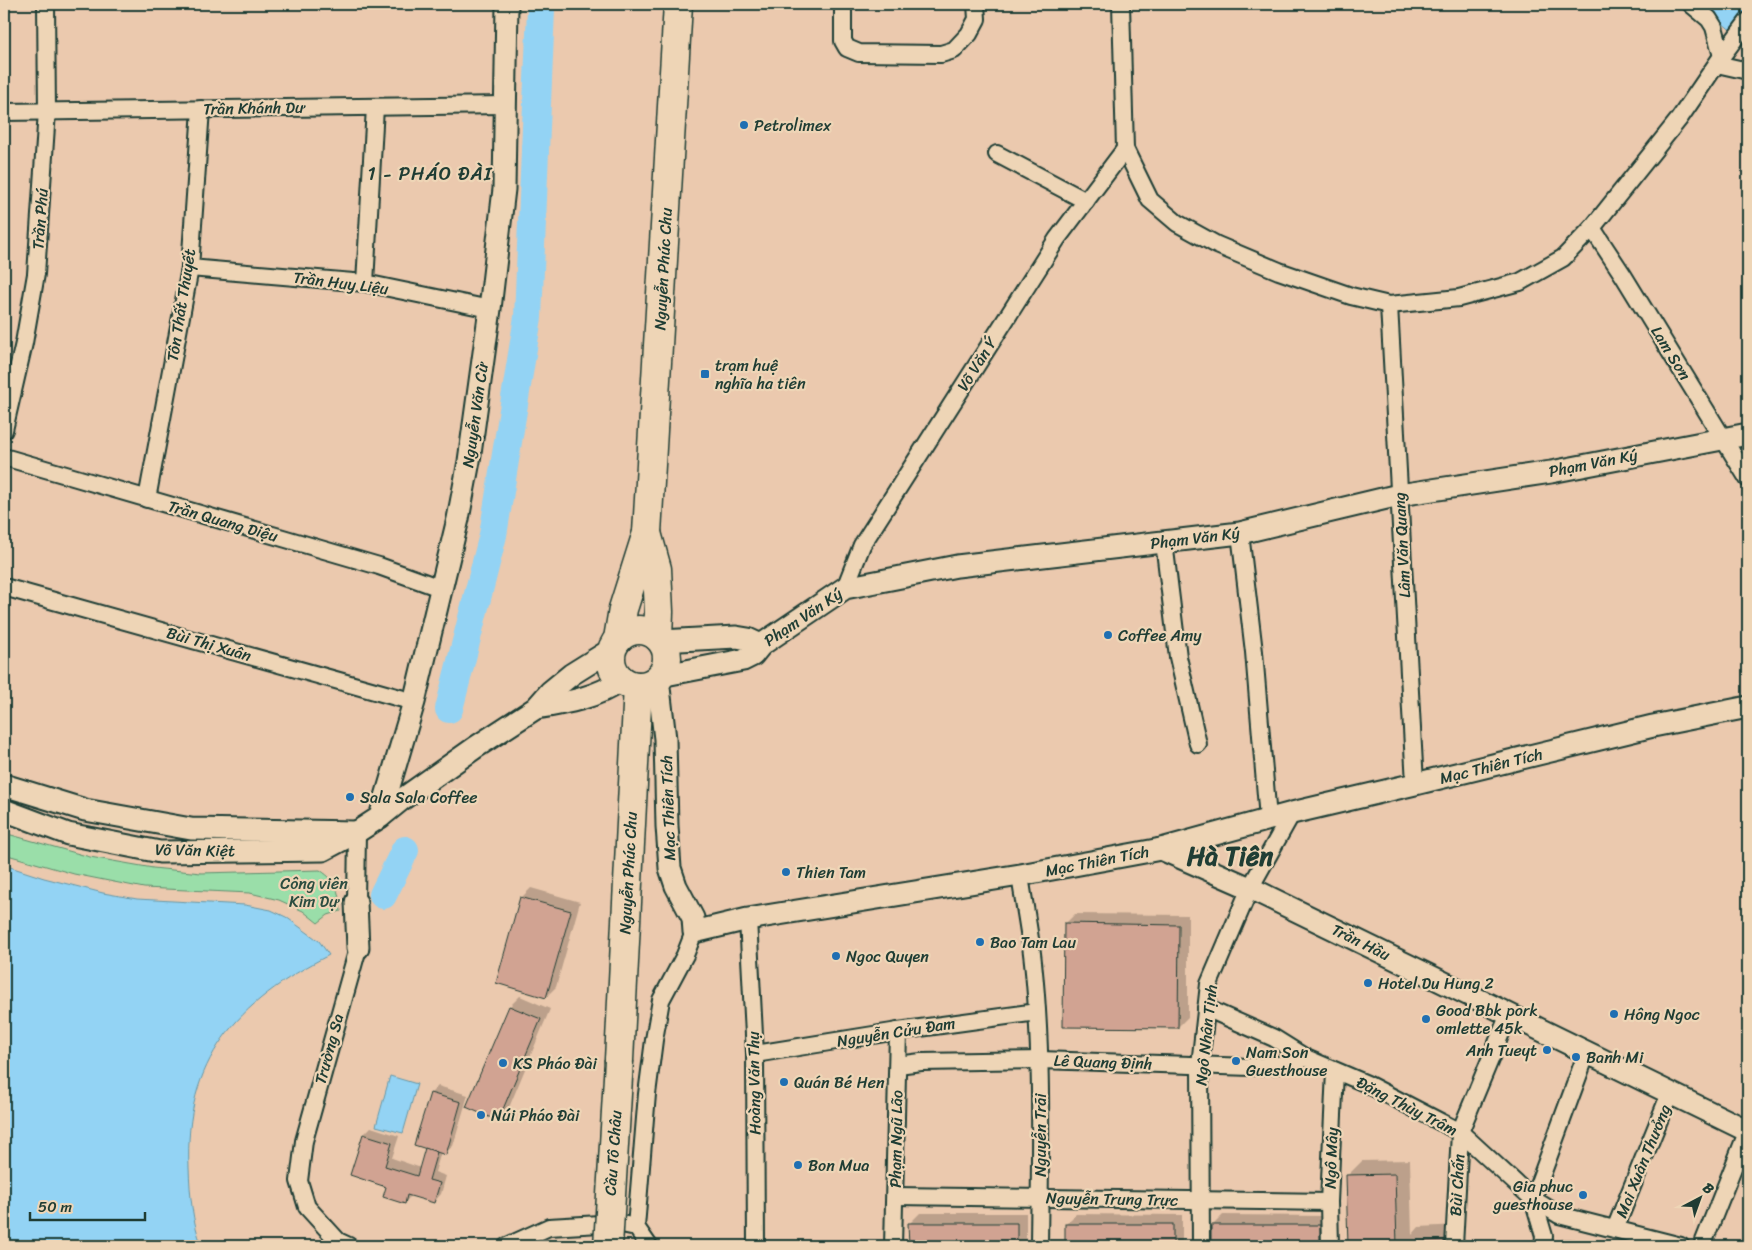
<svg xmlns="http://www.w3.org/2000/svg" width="1752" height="1250" viewBox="0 0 1752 1250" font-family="Sriracha,sans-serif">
	<rect width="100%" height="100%" fill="#ebc9ae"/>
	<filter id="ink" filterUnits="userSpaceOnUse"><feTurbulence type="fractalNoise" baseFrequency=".02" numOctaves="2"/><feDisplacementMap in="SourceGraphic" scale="10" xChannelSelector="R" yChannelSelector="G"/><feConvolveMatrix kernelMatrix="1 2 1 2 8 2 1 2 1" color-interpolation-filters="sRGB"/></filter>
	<g filter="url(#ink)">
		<path fill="#9adea9" stroke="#5c8e6e" d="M4,833L90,857L153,868L201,873L320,870C339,883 337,889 341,911L328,915L318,923L303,911L279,900L250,893L144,888L74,874L4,854Z"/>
		<g fill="#93d3f4" stroke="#6597a7">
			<polygon points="1699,4 1748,4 1748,8 1733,32"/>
			<path d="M4,865L44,878L103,893L137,899L245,905L271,910L286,917L319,941L329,955C237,1002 184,1060 189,1168C190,1194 192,1222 202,1246H4Z"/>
			<polygon points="390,1076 417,1084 403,1133 376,1126"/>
		</g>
		<g fill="#0003">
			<polygon points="531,888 580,902 556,987 546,997 497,982 522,897"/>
			<polygon points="1075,914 1188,915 1188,1017 1178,1027 1065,924"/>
			<polygon points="520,996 550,1009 508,1110 498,1120 468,1107 510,1006"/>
			<polygon points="438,1086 468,1095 453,1146 445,1153 441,1152 435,1172 446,1176 441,1194 434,1202 412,1195 404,1203 388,1186 364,1134 371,1127 399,1136 392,1158 421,1168 427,1148 431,1093"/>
			<polygon points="1410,1160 1412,1235 1419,1227 1458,1225 1459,1246 1349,1246 1347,1176 1362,1161"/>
			<polygon points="920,1213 1026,1213 1026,1246 910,1246 910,1223"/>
			<polygon points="1076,1214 1182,1215 1182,1246 1066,1246 1066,1224"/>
			<polygon points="1223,1215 1329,1216 1329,1246 1213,1246 1213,1225"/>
			<polygon points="1563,1238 1570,1238 1612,1246 1556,1246"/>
		</g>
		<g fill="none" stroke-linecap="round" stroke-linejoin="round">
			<g stroke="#93d3f4" stroke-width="28">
				<polyline points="449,709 493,535 528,317 541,9"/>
				<polyline points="383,895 405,850"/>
			</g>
		</g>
		<g fill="#d1a392" stroke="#1f3d34">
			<polygon points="520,897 571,911 546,998 496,983"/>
			<polygon points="1064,923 1179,925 1178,1028 1063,1027"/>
			<polygon points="509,1006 541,1019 498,1121 466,1107"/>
			<polygon points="430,1093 461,1102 446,1155 414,1145"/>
			<polygon points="363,1134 392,1143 385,1166 417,1176 425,1148 437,1152 429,1180 440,1183 434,1203 407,1195 405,1204 383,1197 386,1187 350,1175"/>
			<polygon points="1395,1174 1397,1246 1348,1246 1346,1175"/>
			<polygon points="908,1223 1017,1223 1017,1246 909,1246"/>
			<rect x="1065" y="1224" width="108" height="22"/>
			<rect x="1211" y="1225" width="109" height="21"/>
			<polygon points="1444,1240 1444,1246 1403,1246 1403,1242"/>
			<polygon points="1564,1242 1586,1246 1555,1246 1557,1243"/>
		</g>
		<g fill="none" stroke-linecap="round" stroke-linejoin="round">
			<defs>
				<g id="minor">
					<polyline points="843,4 843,41 847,48 859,53 941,54 954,50 969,34 977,19 976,4"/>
					<polyline points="1121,4 1125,149 1150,200 1177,223 1217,245 1279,271 1351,296 1389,305 1459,298 1520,282 1563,258 1592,228 1679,119 1722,56 1748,21"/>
					<polyline points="1691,4 1709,19 1714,27 1722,56"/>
					<polyline points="1717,64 1748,71"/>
					<polyline points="4,112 505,105"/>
					<polyline points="997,154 1086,201"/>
					<polyline points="1592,228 1623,275 1748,479"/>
					<polyline points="190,268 365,283 490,309"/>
					<polyline points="365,283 375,107"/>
					<polyline points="1389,305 1415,784"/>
					<polyline points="4,430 24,343 36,274 47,111 46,4"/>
					<polyline points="4,457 379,566 440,588"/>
					<polyline points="147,499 190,268 201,109"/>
					<polyline points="1240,533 1254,652 1268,819"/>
					<polyline points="1164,542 1178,657 1198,744"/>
					<polyline points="4,587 414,702"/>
					<polyline points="845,588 862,545 1057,239 1125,149"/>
					<path d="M1020,875C1024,904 1030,933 1033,962C1043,1056 1040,1152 1039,1246"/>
					<polyline points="356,902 357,832"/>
					<polyline points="748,919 755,1054 756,1246"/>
					<polyline points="1206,1008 1274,1038 1306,1058 1367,1084 1460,1132 1533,1199 1559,1215 1681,1246"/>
					<polyline points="755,1054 898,1031 1037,1012"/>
					<polyline points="898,1065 921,1062 1040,1060 1251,1067 1278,1065 1306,1058"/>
					<polyline points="895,1196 1329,1202"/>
					<polyline points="636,1227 647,1094 654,1040 661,1000 685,955 694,932"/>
					<polyline points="1615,1229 1670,1093"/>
					<polyline points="349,1246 338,1241 307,1207 299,1181 304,1141 358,948"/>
					<polyline points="507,1246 549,1227 617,1223 636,1227 649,1246"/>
					<polyline points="893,1246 898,1031"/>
					<polyline points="1201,1246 1200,1065 1209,984 1250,888 1292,813"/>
					<polyline points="1330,1246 1329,1202 1335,1071"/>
					<polyline points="1454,1246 1460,1132 1509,1014"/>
					<polyline points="1543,1246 1544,1236 1533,1199 1587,1052"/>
					<polyline points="1702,1246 1748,1130"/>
				</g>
				<g id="tertiary">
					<polyline points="661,641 736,637 748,639 761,645"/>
					<polyline points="660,676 743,660 753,655 761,645 845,588 957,566 1240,533 1399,495 1551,472 1748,434"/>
					<polyline points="658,679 665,739 667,826 670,868 676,886 693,918 694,932 748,919 1020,875 1161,849 1292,813 1415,784 1653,726 1748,707"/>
					<path d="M536,708C566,703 596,698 622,680"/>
					<polyline points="4,785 85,810 191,829 355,832"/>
					<polyline points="4,810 68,834 160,852 323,850 357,832 380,817 401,800 476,747 536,708 550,692 572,674 612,649"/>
					<polyline points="380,817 414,702 458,519 469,461 490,309 504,189 507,4"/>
					<polyline points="1161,849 1250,888 1748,1131"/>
					<polyline points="356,902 358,948"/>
				</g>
				<g id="trunk">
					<polyline points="647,533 657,569 659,612 658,637"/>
					<circle cx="639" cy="658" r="28"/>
					<polyline points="618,639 623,609 647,533 678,4"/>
					<polyline points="619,1060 638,686"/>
				</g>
			</defs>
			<use href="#minor" stroke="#1f3d34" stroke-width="20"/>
			<use href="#tertiary" stroke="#1f3d34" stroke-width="25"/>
			<use href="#trunk" stroke="#1f3d34" stroke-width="31"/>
			<use href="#minor" stroke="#eed5b6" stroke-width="16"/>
			<use href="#tertiary" stroke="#eed5b6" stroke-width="21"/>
			<use href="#trunk" stroke="#eed5b6" stroke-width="28"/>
			<defs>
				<polyline id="trunk-bridge" points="608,1246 619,1060"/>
			</defs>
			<use href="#trunk-bridge" stroke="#1f3d34" stroke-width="31" stroke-linecap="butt"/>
			<use href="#trunk-bridge" stroke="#eed5b6" stroke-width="28"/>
		</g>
	</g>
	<g fill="#1f6fb2" stroke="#eed5b6" stroke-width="2">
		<circle cx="744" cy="125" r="5"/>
		<rect x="700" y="369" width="10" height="10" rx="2.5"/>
		<circle cx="1108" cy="635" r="5"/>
		<circle cx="350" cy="797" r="5"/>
		<circle cx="786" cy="872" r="5"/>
		<circle cx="980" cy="942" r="5"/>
		<circle cx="836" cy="956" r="5"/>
		<circle cx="1368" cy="983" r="5"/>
		<circle cx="1614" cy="1014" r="5"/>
		<circle cx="1426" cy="1019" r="5"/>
		<circle cx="1547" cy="1050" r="5"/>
		<circle cx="1576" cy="1057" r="5"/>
		<circle cx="1236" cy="1061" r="5"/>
		<circle cx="503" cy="1063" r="5"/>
		<circle cx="784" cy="1082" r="5"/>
		<circle cx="481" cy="1115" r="5"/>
		<circle cx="798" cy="1165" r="5"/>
		<circle cx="1583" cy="1195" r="5"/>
	</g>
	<g text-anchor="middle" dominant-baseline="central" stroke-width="4.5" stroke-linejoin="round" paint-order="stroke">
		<g font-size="16" fill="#1f3d34" stroke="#eed5b6">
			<text transform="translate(254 108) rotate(-1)">Trần Khánh Dư</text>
			<text transform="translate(40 219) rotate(-86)">Trần Phú</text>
			<text transform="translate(663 269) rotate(-87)">Nguyễn Phúc Chu</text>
			<text transform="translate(341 283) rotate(7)">Trần Huy Liệu</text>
			<text transform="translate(181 305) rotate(-81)">Tôn Thất Thuyết</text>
			<text transform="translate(1671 353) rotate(58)">Lam Sơn</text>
			<text transform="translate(977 364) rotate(-58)">Võ Văn Ý</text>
			<text transform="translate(475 415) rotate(-82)">Nguyễn Văn Cừ</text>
			<text transform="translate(1593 463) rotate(-11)">Phạm Văn Ký</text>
			<text transform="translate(223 521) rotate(16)">Trần Quang Diệu</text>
			<text transform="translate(1195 538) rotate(-7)">Phạm Văn Ký</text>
			<text transform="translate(1402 545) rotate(-93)">Lâm Văn Quang</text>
			<text transform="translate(803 617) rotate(-34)">Phạm Văn Ký</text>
			<text transform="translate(209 644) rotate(16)">Bùi Thị Xuân</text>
			<text transform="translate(1491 766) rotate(-14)">Mạc Thiên Tích</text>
			<text transform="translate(668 808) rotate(-92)">Mạc Thiên Tích</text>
			<text transform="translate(195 850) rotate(1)">Võ Văn Kiệt</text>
			<text transform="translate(1097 861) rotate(-11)">Mạc Thiên Tích</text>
			<text transform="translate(628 873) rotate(-87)">Nguyễn Phúc Chu</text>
			<text transform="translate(1361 942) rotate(26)">Trần Hầu</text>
			<text transform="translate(896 1032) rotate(-9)">Nguyễn Cửu Đam</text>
			<text transform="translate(1206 1035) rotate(-84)">Ngô Nhân Tịnh</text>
			<text transform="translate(329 1049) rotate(-75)">Trường Sa</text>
			<text transform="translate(1103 1062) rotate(2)">Lê Quang Định</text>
			<text transform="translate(754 1083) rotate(-91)">Hoàng Văn Thụ</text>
			<text transform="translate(1407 1106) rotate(27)">Đặng Thùy Trâm</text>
			<text transform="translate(1040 1135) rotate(-90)">Nguyễn Trãi</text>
			<text transform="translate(896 1139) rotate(-89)">Phạm Ngũ Lão</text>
			<text transform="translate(613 1153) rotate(-86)">Cầu Tô Châu</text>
			<text transform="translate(1331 1158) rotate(-88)">Ngô Mây</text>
			<text transform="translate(1643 1161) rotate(-68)">Mai Xuân Thưởng</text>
			<text transform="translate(1457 1185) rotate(-87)">Bùi Chấn</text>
			<text transform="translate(1112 1199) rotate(1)">Nguyễn Trung Trực</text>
		</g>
		<g font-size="16" fill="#1f3d34" stroke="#eed5b6" text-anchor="start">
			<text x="754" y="125">Petrolimex</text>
			<text x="715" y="365">trạm huệ<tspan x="715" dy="18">nghĩa ha tiên</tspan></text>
			<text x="1118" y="635">Coffee Amy</text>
			<text x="360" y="797">Sala Sala Coffee</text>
			<text x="796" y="872">Thien Tam</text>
			<text x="990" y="942">Bao Tam Lau</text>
			<text x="846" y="956">Ngoc Quyen</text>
			<text x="1378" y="983">Hotel Du Hung 2</text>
			<text x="1436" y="1010">Good Bbk pork<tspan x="1436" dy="18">omlette 45k</tspan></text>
			<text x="1624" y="1014">Hông Ngoc</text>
			<text x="1537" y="1050" text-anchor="end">Anh Tueyt</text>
			<text x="1246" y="1052">Nam Son<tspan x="1246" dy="18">Guesthouse</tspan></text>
			<text x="1586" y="1057">Banh Mi</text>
			<text x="513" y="1063">KS Pháo Đài</text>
			<text x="794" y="1082">Quán Bé Hen</text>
			<text x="491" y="1115">Núi Pháo Đài</text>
			<text x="808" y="1165">Bon Mua</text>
			<text x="1573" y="1186" text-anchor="end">Gia phuc<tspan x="1573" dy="18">guesthouse</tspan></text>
		</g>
		<g font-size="16" fill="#2b4d40" stroke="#eed5b6">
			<text x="314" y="883">Công viên<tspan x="314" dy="18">Kim Dự</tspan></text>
		</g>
		<g font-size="19" letter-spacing="1" fill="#1f3d34" stroke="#eed5b6">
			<text x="430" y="173">1 - PHÁO ĐÀI</text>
		</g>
		<g font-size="26" font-weight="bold" fill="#1f3d34" stroke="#eed5b6">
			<text x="1230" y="856">Hà Tiên</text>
		</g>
	</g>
	<rect width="1752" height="1250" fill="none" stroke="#eed5b6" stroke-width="20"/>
	<rect x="10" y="10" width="1732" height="1230" fill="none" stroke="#1f3d34" stroke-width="2" filter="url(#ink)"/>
	<g transform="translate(1700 1198) rotate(41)" stroke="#eed5b6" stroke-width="4" paint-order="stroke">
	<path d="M0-4L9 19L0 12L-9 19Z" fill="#1f3d34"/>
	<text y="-8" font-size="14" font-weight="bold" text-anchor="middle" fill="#1f3d34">B</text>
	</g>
	<path d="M30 1212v8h115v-8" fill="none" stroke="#1f3d34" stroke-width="2.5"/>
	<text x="38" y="1212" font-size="15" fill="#1f3d34" stroke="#eed5b6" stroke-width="4" paint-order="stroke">50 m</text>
</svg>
